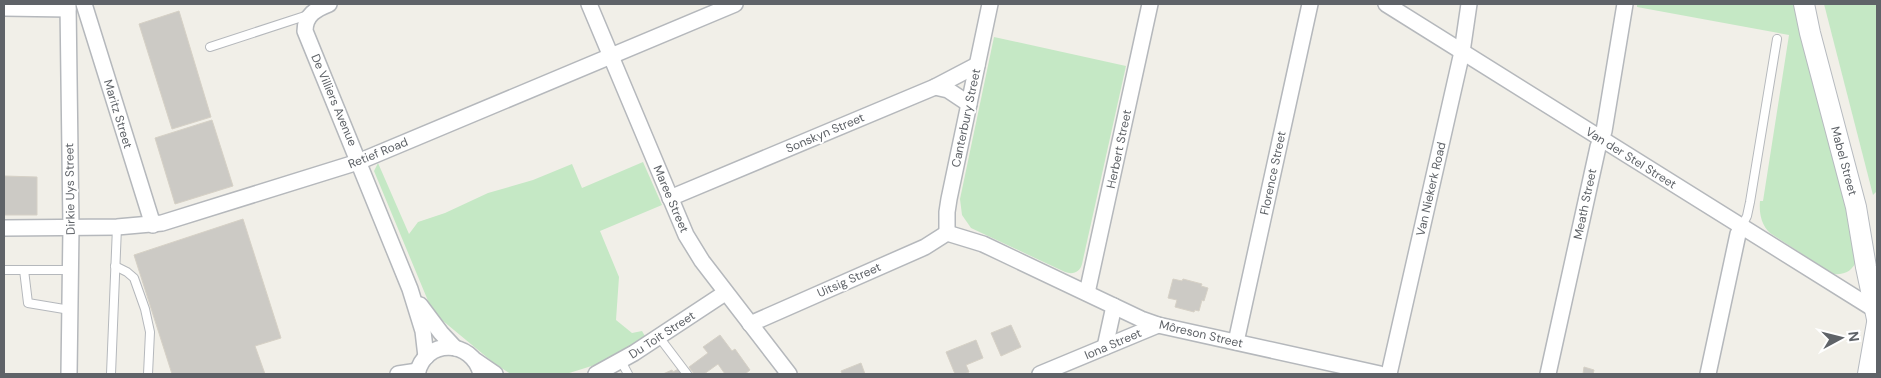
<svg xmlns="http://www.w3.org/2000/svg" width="1881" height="378" viewBox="0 0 1881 378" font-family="'DM Sans',sans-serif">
	<rect width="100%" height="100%" fill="#f1efe8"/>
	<g fill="#c5e8c5">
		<path d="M1637,4H1796L1850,207L1857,259C1853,271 1845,275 1833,274L1770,233C1761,224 1759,213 1760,201H1763L1789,35L1637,7Z"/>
		<polygon points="1824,4 1877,4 1877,191 1873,195"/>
		<path d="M994,37L1126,66L1082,264C1080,272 1073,275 1065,272L971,228L962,215L960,199Z"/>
		<polygon points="643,162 662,205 600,231 619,277 616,320 632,333 642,331 646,338 598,364 566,374 511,374 495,364 437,316 431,308 374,171 378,163 409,234 418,222 445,213 488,193 533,180 572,164 582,188"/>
	</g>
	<g fill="#cccac5" stroke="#d6d1c6">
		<polygon points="179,11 211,117 172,129 139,24"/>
		<polygon points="212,120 233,186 175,204 155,138"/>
		<polygon points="4,176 37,177 37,215 4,215"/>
		<polygon points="243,219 281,338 255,346 265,374 172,374 134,255"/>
		<polygon points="1173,279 1182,281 1183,279 1202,284 1201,286 1208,288 1204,301 1202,300 1199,311 1195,310 1194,312 1175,307 1177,300 1168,298"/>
		<polygon points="1011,325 1021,347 1001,356 991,333"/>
		<polygon points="720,335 732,351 735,349 750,370 745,374 725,374 718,364 704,374 694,374 689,367 708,353 703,347"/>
		<polygon points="976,340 983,358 966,365 969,372 964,374 955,374 946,352"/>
		<polygon points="861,363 865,374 840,374 842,373 841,371"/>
		<polygon points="1584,367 1594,370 1593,374 1583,374"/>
		<polygon points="680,368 683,374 663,374 672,370 673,372"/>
	</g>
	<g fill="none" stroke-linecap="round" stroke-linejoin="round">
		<defs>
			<g id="lane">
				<polyline points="210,47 308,15"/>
				<polyline points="1741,228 1747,216 1750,202 1777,39"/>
				<polyline points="115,266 127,272 134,278 145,309 150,332 148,374"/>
				<polyline points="4,270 70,270"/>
				<polyline points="24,270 28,303 70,310"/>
				<polyline points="659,337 687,374"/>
				<polyline points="621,361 628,374"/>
				<polyline points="111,374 117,227"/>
			</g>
			<g id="street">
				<polyline points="68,4 71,228 69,374"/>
				<polyline points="84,4 153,225"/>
				<path d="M329,4C316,9 305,15 305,31L410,289L423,331L426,357"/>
				<polyline points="589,4 686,235 702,261 789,374"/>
				<polyline points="1386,4 1877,311"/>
				<polyline points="4,8 68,9"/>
				<polyline points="935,87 948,90 969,104"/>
				<polyline points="670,198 935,87 977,65"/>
				<polyline points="4,228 117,227 162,223 358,162 735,4"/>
				<polyline points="947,233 983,244 1141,319 1158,325 1380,374"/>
				<polyline points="947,233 947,212 949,199 990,4"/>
				<polyline points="1087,293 1150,4"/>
				<polyline points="420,305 441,333 455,348"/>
				<polyline points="750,324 925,247 947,233"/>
				<polyline points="1236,342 1310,4"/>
				<polyline points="1105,347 1114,306"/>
				<polyline points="476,361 495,374"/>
				<polyline points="398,374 418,371"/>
				<path d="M417,374C425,338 472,339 481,374"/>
				<polyline points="596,374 634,353 725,293"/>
				<polyline points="1040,374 1158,325"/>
				<polyline points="1389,374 1462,52 1469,4"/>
				<polyline points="1548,374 1598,147 1604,131 1625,4"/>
				<polyline points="1708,374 1738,234 1741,228"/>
			</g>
			<g id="secondary">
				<polyline points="1804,4 1810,33 1856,207 1866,267 1877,319"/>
				<polyline points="1868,374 1877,323"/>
			</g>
		</defs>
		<use href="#lane" stroke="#b5b8bc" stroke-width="10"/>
		<use href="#street" stroke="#b5b8bc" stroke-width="18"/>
		<use href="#secondary" stroke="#b6babf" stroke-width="22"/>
		<use href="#lane" stroke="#fff" stroke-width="8"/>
		<use href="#street" stroke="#fff" stroke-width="15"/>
		<use href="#secondary" stroke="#fff" stroke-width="20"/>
	</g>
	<g text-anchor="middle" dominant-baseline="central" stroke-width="4" stroke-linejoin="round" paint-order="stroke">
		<g font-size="12" fill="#5f6368" stroke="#fff">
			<text transform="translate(334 100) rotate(67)">De Villiers Avenue</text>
			<text transform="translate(118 114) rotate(73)">Maritz Street</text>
			<text transform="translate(966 118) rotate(-78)">Canterbury Street</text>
			<text transform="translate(825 133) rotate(-23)">Sonskyn Street</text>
			<text transform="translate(1119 149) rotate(-78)">Herbert Street</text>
			<text transform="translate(378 153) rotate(-22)">Retief Road</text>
			<text transform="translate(1631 158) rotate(32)">Van der Stel Street</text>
			<text transform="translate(1844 161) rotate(75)">Mabel Street</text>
			<text transform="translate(1273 173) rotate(-78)">Florence Street</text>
			<text transform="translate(70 189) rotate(-91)">Dirkie Uys Street</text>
			<text transform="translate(1431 189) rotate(-77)">Van Niekerk Road</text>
			<text transform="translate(671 199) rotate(67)">Maree Street</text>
			<text transform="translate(1585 204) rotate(-78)">Meath Street</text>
			<text transform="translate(849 280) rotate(-24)">Uitsig Street</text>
			<text transform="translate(1201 334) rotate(13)">Môreson Street</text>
			<text transform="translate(662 335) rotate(-33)">Du Toit Street</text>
			<text transform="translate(1113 344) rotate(-23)">Iona Street</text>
		</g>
	</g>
	<rect width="1881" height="378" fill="none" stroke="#5f6368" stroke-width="10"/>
	<g transform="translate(1841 338) rotate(83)" stroke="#ffffff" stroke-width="4" paint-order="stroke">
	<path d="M0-4L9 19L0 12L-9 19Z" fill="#5f6368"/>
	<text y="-8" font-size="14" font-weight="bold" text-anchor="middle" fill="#5f6368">N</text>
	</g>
</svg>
